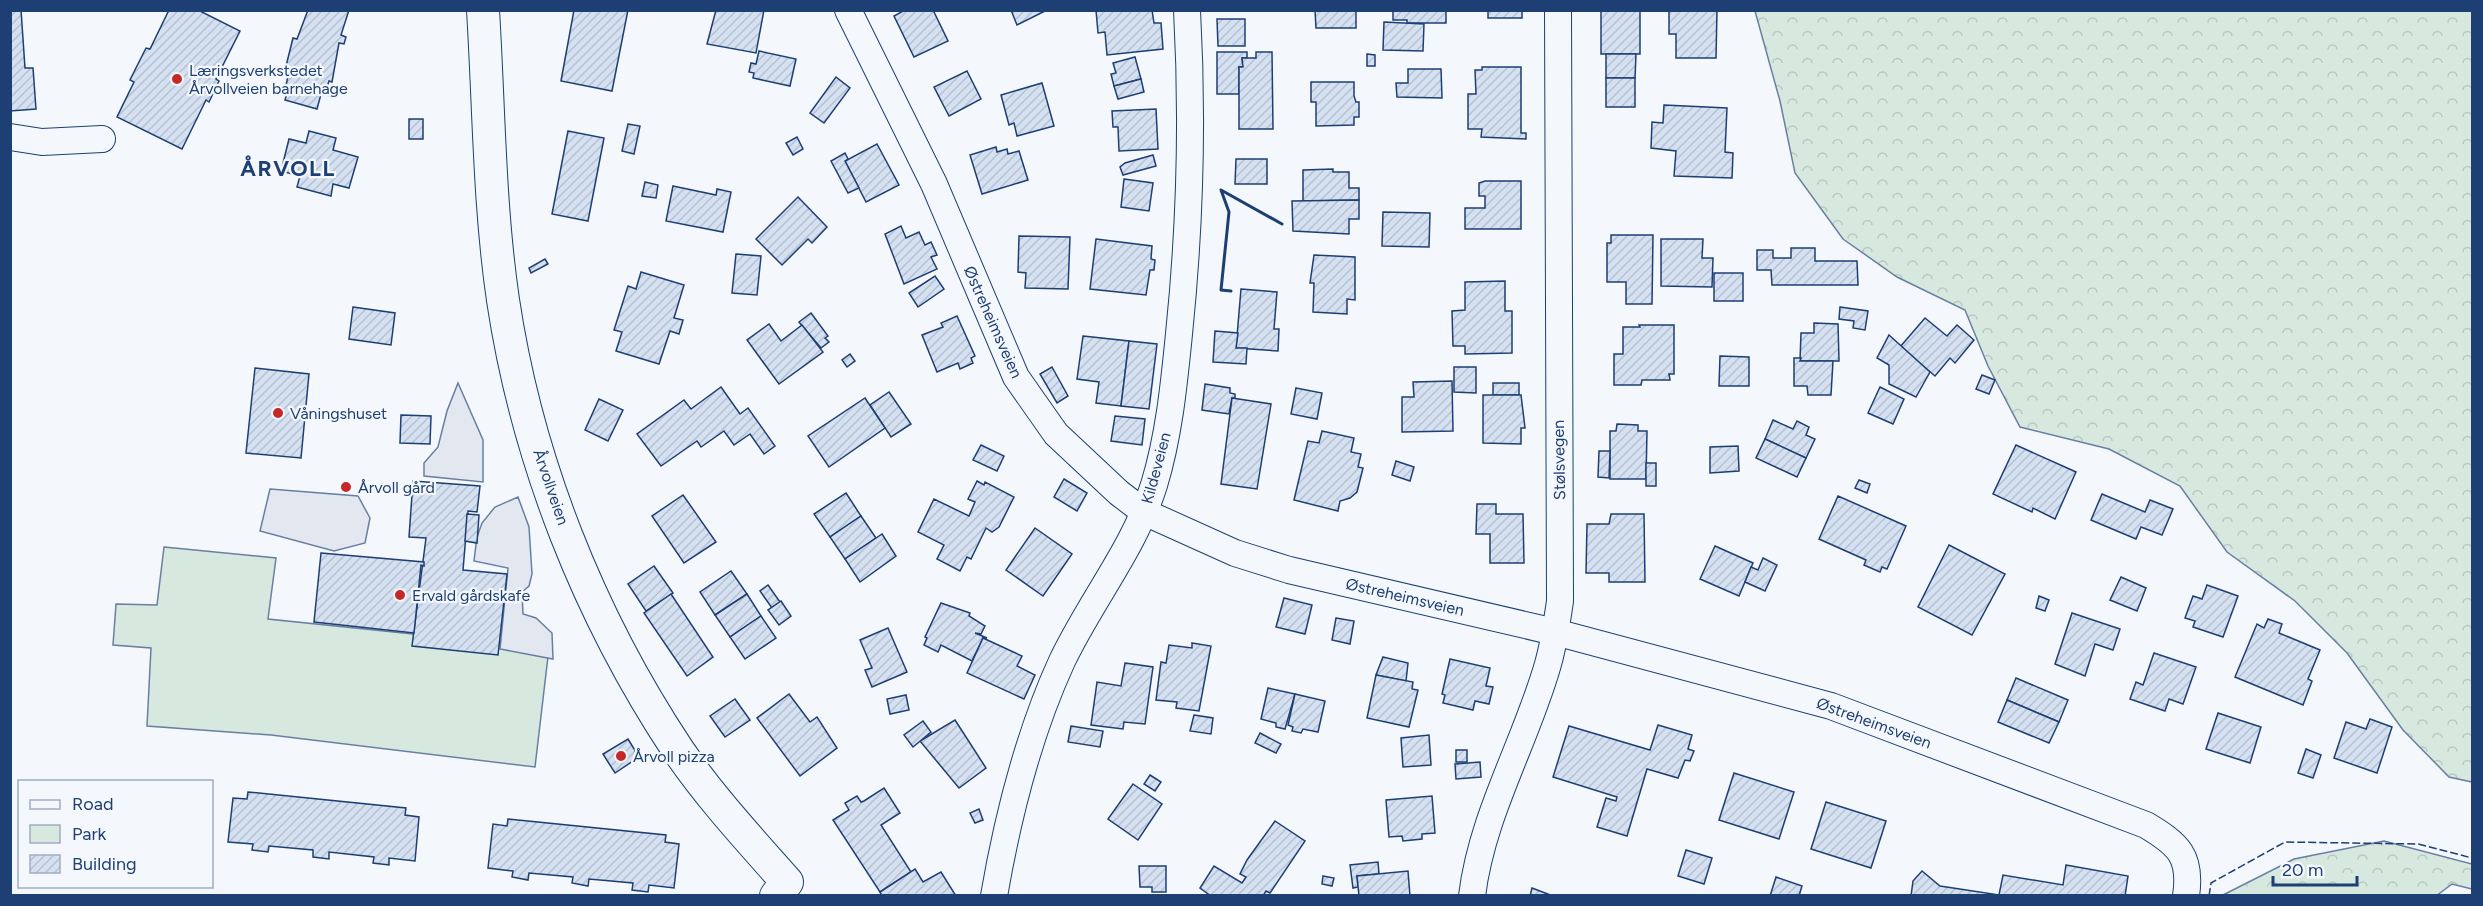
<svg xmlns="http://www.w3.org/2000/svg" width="2483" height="906" viewBox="0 0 2483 906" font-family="Figtree,sans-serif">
	<defs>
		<pattern id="forest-crowns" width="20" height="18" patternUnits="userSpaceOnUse" patternTransform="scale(1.5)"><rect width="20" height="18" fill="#d7e8df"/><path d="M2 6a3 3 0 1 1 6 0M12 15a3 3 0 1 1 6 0" fill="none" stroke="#b8c8c3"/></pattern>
		<pattern id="building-hatch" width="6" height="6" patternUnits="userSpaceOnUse" patternTransform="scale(1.5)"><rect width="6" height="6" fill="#d5e0f0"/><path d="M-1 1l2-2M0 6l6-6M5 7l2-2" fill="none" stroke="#b6c1d1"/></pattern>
	</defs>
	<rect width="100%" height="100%" fill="#f4f7fb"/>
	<g fill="url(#forest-crowns)" stroke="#687fa3" stroke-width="1.5">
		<polygon points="1755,11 2472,11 2472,782 2449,777 2403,730 2347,653 2295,601 2227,552 2180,486 2109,449 2020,427 1988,366 1965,310 1897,277 1843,239 1795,173 1780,101"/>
		<polygon points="2384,841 2472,864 2472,889 2452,884 2436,896 2223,895 2294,859"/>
	</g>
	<polygon fill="#d7e8df" stroke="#687fa3" stroke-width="1.5" points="164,547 276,558 268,619 549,648 535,767 271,735 147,726 151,648 113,645 116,604 157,605"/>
	<g fill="#e3e8f0" stroke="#687fa3" stroke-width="1.5">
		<polygon points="458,383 483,440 483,482 424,476 424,463 438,447 447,411"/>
		<polygon points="270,489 358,496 370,518 365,543 334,551 260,531"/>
		<polygon points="518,497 529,527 532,574 529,586 522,592 523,614 536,618 552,633 553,659 500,649 508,568 474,561 477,537 482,523 495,507"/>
	</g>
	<g fill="url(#building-hatch)" stroke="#1d3f73" stroke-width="1.5">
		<polygon points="10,10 21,10 25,68 33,68 36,109 10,111"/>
		<polygon points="169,10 198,10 240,31 216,79 219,81 209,102 206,100 182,149 117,117 134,82 130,80 146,48 150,49"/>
		<polygon points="308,10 349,10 341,35 346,37 344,44 339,43 332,82 329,81 327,87 333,88 331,96 321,94 317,109 285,100 289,86 286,85 289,72 293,71 285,70 293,38 297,39"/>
		<polygon points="574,10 628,10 612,91 561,81"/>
		<polygon points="716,10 764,10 756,53 707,44"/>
		<polygon points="905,10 933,10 948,41 914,57 894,16"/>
		<polygon points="1011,10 1047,10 1017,25"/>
		<polygon points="1096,10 1152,10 1154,23 1161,23 1163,49 1107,55 1105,32 1098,33"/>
		<polygon points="1315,10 1356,10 1356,28 1316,28"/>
		<polygon points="1393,10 1446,10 1446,23 1407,23 1407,20 1393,20"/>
		<rect x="1488" y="10" width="34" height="8"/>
		<rect x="1601" y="10" width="39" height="44"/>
		<polygon points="1669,10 1717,10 1716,58 1676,58 1676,34 1669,34"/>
		<polygon points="1217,19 1245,19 1245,46 1218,46"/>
		<polygon points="1384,22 1424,24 1423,51 1383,50"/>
		<polygon points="759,51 796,59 790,86 753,78 754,73 749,72 751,63 756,64"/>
		<polygon points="1217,52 1247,52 1247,58 1242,58 1243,67 1239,67 1239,94 1217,94"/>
		<polygon points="1256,52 1272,52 1273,129 1239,129 1239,67 1243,67 1242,58 1256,58"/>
		<polygon points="1367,54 1375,55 1375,66 1367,66"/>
		<polygon points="1606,54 1636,54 1635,78 1606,78"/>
		<polygon points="1135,57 1141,79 1114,86 1111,74 1116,73 1113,63"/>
		<polygon points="1482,67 1521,67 1521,133 1526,133 1526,139 1481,137 1482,129 1468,129 1468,94 1476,94 1475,70 1482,70"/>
		<polygon points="1408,69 1441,69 1442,98 1397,97 1396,83 1408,83"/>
		<polygon points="967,71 981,99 949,116 934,87"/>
		<polygon points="836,77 850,88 824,123 810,113"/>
		<rect x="1606" y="78" width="29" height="29"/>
		<polygon points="1141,79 1144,92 1118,99 1114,86"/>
		<polygon points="1311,82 1354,82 1354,96 1356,102 1359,102 1359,117 1354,117 1354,125 1316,126 1316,102 1311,102"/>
		<polygon points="1042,83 1054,126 1017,136 1014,123 1009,125 1001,95"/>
		<polygon points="1664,105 1727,108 1725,152 1733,153 1732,178 1674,176 1676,151 1651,148 1652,122 1663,123"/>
		<polygon points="1156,109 1158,149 1119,151 1118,127 1113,127 1112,111"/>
		<rect x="409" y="119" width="14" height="20"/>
		<polygon points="628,124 640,126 634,154 622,151"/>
		<polygon points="309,131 336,138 333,150 358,157 349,188 333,184 331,196 297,187 300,176 281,171 289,139 306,143"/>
		<polygon points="568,131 604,138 588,221 552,214"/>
		<polygon points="797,137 803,149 793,155 786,143"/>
		<polygon points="877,144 899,185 866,202 845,161"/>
		<polygon points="996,147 997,152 1007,149 1008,154 1019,151 1028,180 982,194 970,155"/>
		<polygon points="845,153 848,159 845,161 859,188 848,193 831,161"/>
		<polygon points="1153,155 1156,166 1123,175 1120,167 1125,163"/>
		<polygon points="1236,159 1267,159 1267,184 1235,184"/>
		<polygon points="1333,169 1333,172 1349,172 1349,188 1359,188 1359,200 1303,201 1303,170"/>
		<polygon points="1124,179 1153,183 1149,211 1121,207"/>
		<polygon points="1485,181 1521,181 1521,229 1465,229 1465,208 1485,208 1485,196 1479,196 1479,183"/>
		<polygon points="645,182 658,185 656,198 642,196"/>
		<polygon points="673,186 716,195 717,189 731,192 723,232 666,221"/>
		<polygon points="798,197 827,227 812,243 808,239 782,265 756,239"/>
		<polygon points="1359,200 1359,219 1349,219 1349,234 1293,231 1292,201"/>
		<polygon points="1383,212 1430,213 1429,247 1382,246"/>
		<polygon points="901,226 906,238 919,232 925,245 931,242 937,255 931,257 937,269 904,284 885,234"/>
		<polygon points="1611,235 1653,235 1652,304 1626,304 1626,282 1607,282 1607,243 1611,243"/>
		<polygon points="1019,236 1070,237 1068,289 1025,288 1026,273 1018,272"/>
		<polygon points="1096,239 1152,246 1151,259 1155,260 1154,270 1150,270 1146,295 1090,289"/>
		<polygon points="1661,239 1703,239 1702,258 1713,258 1712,287 1661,286"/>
		<polygon points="1791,248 1815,248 1815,261 1857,261 1858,285 1772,285 1771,270 1757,270 1757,250 1773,250 1773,258 1791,258"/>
		<polygon points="736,254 761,256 757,295 732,293"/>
		<polygon points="1314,255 1355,257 1355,300 1347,299 1347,314 1313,312 1314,283 1310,283"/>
		<polygon points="545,259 548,264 531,273 529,268"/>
		<polygon points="641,272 684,285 674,318 683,320 679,334 670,331 659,364 616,351 622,332 614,330 628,286 636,289"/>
		<rect x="1714" y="273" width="29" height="28"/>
		<polygon points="935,276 944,289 918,307 909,293"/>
		<polygon points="1505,281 1505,311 1512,311 1512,353 1465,354 1465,346 1453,346 1452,311 1465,310 1465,282"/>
		<polygon points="1241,289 1277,292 1274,329 1279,329 1278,351 1236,348"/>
		<polygon points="353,307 395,313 391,345 349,339"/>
		<polygon points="1840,307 1868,311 1865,330 1853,328 1854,321 1839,319"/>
		<polygon points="811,313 828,336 825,338 829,342 821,348 799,322"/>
		<polygon points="957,316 975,356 971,358 973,363 960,369 958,363 937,372 922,335 943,327 941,323"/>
		<polygon points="1925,318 1947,336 1957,325 1974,340 1955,363 1950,358 1935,376 1900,347"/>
		<polygon points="1814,323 1838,324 1839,361 1800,361 1801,333 1814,333"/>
		<polygon points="769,324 781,341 802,325 823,352 779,384 747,340"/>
		<polygon points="1639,325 1674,325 1674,374 1669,374 1670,380 1642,380 1641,385 1614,385 1614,354 1623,354 1623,327 1640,327"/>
		<polygon points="1215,331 1238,333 1236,348 1247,348 1246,364 1213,362"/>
		<polygon points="1889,335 1930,372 1916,397 1889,384 1889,365 1877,358"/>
		<polygon points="1083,336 1129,341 1121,406 1096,403 1099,382 1077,379"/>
		<polygon points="1129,341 1157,344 1149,409 1121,406"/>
		<polygon points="850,354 855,361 847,367 842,360"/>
		<polygon points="1720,356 1749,357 1749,386 1719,386"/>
		<polygon points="1794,358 1801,358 1800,361 1833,361 1831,395 1808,395 1807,386 1794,386"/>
		<polygon points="1052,367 1068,396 1057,403 1040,374"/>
		<polygon points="1454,367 1476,367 1476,393 1454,392"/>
		<polygon points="255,368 309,374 301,458 246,453"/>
		<polygon points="1982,375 1995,380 1989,394 1976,389"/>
		<polygon points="1452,381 1453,431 1402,432 1402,397 1414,397 1413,382"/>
		<rect x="1493" y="383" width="26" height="12"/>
		<polygon points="1205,384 1230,388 1230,393 1235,394 1235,398 1232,398 1229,414 1202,410"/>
		<polygon points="721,387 740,414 748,408 775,446 764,454 750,434 734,445 724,431 701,447 697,441 661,466 637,434 684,400 691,409"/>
		<polygon points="1880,387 1904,399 1893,424 1868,413"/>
		<polygon points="1296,388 1322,393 1317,419 1291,414"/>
		<polygon points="889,392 911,424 891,437 870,405"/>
		<polygon points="1483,395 1521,395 1525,428 1521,428 1521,444 1483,443"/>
		<polygon points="865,398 885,428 829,467 808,436"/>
		<polygon points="1232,398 1271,404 1257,489 1221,484"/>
		<polygon points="599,399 623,410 608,441 585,430"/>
		<polygon points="401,415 431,416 430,444 400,443"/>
		<polygon points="1115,416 1145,419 1142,445 1111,441"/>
		<polygon points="1773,420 1793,429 1797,421 1809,427 1806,435 1815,439 1806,458 1765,439"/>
		<polygon points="1617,424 1638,425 1638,431 1647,431 1646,479 1610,479 1610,431 1616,431"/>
		<polygon points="1322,431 1354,438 1351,452 1361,454 1358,467 1363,468 1357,492 1350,498 1340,501 1338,511 1294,500 1308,441 1319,443"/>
		<polygon points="1765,439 1806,458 1797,477 1756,458"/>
		<polygon points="981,445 1004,456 997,471 973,460"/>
		<polygon points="2016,445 2076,472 2055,519 2033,508 2032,512 1993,494"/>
		<polygon points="1738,446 1739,471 1710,473 1710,447"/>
		<polygon points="1599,451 1610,451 1609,478 1598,477"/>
		<polygon points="1396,461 1414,467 1410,481 1392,475"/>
		<rect x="1646" y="463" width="10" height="23"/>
		<polygon points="1064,479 1087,493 1077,511 1054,497"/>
		<polygon points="1859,480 1870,484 1867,493 1855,488"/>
		<polygon points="413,481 480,486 477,512 468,511 463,570 507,574 498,655 412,646 426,538 409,537"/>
		<polygon points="977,481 984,485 985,482 1014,497 999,527 992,532 986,528 971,559 967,557 960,571 937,559 944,545 918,532 934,499 969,516 975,502 968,499"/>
		<polygon points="846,493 861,516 830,537 814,514"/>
		<polygon points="2102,494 2145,512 2150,500 2173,509 2162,535 2141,527 2136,539 2091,520"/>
		<polygon points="683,495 716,542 684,563 652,516"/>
		<polygon points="1838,496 1906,526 1887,569 1882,567 1880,572 1864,565 1866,560 1819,539"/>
		<polygon points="1477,504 1496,504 1496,514 1523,514 1524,563 1490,563 1490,534 1476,534"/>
		<polygon points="467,514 479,515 477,543 465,541"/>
		<polygon points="1611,514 1644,514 1645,582 1609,582 1609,573 1586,573 1587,524 1609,524"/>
		<polygon points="861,516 876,538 845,559 830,537"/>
		<polygon points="1035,528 1072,554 1043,596 1006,570"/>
		<polygon points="882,534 896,556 860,582 845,559"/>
		<polygon points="1949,545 2005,574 1972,635 1918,607"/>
		<polygon points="1715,546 1753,563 1739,596 1700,579"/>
		<polygon points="321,553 424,562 424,566 421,565 414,633 314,622"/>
		<polygon points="1763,558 1777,565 1765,591 1745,582 1751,567 1758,570"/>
		<polygon points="654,566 673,593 646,611 628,584"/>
		<polygon points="731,571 747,594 715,615 700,592"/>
		<polygon points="2121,577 2146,588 2137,611 2110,600"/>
		<polygon points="768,585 780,602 772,608 760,591"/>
		<polygon points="2207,585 2238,596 2223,637 2193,627 2195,621 2185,618 2193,596 2202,599"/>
		<polygon points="671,594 713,657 687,676 644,613"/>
		<polygon points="747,594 761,616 730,637 715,615"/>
		<polygon points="2039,596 2049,600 2045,611 2036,608"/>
		<polygon points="1284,598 1312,605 1305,634 1276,627"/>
		<polygon points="781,601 791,616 779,625 768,610"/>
		<polygon points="941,603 970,613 969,616 985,626 981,634 975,633 987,638 983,638 972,661 941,645 938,652 924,645 927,638 925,637"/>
		<polygon points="2072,613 2120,629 2113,650 2095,644 2085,676 2055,664"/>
		<polygon points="761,616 776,638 745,659 730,637"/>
		<polygon points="1336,618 1354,621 1350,644 1332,640"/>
		<polygon points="2268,619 2282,624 2279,633 2320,650 2308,679 2312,681 2303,705 2235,677 2257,624 2264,628"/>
		<polygon points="888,628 907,672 872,687 865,670 872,668 860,640"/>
		<polygon points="983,638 1022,656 1017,666 1035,675 1024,699 967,673"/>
		<polygon points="1192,643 1211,646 1199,711 1176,708 1177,702 1156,700 1161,662 1166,663 1169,645 1192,648"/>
		<polygon points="2154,653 2196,667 2183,704 2169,699 2165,711 2130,699 2136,682 2143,685"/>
		<polygon points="1383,657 1408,663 1406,681 1376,675"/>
		<polygon points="1450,659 1490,668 1486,686 1493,687 1489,704 1475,701 1473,710 1443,703 1445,695 1442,694"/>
		<polygon points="1125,663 1153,667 1145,724 1124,722 1123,729 1091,725 1097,682 1121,686"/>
		<polygon points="1376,675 1413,682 1412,689 1418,690 1409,727 1367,718"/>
		<polygon points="2016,678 2068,700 2059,722 2007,700"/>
		<polygon points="1268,688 1295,694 1285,729 1276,727 1276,723 1261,719"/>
		<polygon points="789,694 810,722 817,717 837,748 800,776 757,718"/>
		<polygon points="1295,694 1325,701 1318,732 1303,729 1301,733 1292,731 1293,727 1288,725"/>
		<polygon points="906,695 909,710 890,714 887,699"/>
		<polygon points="735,699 750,720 725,737 710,716"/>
		<polygon points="2007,700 2059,722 2049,743 1998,722"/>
		<polygon points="2218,713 2261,727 2250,763 2206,749"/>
		<polygon points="1194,715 1213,718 1211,734 1190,731"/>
		<polygon points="2370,719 2392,727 2377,773 2334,758 2346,722 2366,729"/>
		<polygon points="955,720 986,768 959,788 920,741"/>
		<polygon points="923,721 931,732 913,747 904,735"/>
		<polygon points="1658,725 1692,735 1688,749 1694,751 1690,761 1685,760 1678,778 1647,769 1627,836 1597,827 1606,798 1616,801 1617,797 1553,777 1569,726 1650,750"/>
		<polygon points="1071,726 1103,731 1100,747 1068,742"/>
		<polygon points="1260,733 1281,744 1276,753 1255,743"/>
		<polygon points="1429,735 1431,765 1403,767 1401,738"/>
		<polygon points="628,739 639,757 615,773 603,754"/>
		<polygon points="2306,749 2321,755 2313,778 2298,773"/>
		<rect x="1456" y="750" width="11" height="12"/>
		<polygon points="1480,762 1481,777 1456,779 1455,764"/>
		<polygon points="1734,773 1794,792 1779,839 1719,820"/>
		<polygon points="1150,775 1161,782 1155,791 1144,784"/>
		<polygon points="1133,784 1162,804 1138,840 1108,819"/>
		<polygon points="884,788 900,813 881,825 911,872 880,892 833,820 849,810 845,803 857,796 861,802 864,801"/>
		<polygon points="248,792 406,808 405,815 419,817 415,861 389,858 389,865 373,863 374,857 329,852 329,859 313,857 313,850 269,846 268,852 252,850 253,844 228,842 233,798 247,799"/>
		<polygon points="1432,796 1435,833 1422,834 1422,839 1403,841 1402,836 1389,837 1386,800"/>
		<polygon points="1826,802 1886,821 1871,868 1811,849"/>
		<polygon points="979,809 983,820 975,823 970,813"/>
		<polygon points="508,819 666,835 665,842 679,844 674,888 649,885 648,892 632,890 633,883 589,879 588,886 572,883 573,877 529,873 528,880 512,877 513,871 488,868 493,824 507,826"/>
		<polygon points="1275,821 1305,841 1270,893 1266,891 1263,896 1211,896 1200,888 1214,866 1242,883 1246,877 1240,874 1247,860"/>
		<polygon points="1686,850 1712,858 1704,884 1678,876"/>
		<polygon points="1378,862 1379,874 1357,876 1358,887 1353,888 1350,865"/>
		<polygon points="2066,865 2128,876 2125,896 1911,896 1913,881 1922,871 1940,886 1999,895 2003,875 2063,885"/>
		<polygon points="1139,866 1166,866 1166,892 1152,892 1152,887 1140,887"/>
		<polygon points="915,869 923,882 941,872 956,896 882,896 880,892"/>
		<polygon points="1408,871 1410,896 1359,896 1357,876"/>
		<polygon points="1323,876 1334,878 1332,886 1322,884"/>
		<polygon points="1776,877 1802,886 1799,896 1770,896"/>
		<polygon points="1532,888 1553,896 1530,896"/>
	</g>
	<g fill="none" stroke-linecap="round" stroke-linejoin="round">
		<defs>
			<g id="minor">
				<path d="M848,10L934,184L1016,377L1056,434L1119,493L1144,512L1235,553L1289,570L1555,632L1831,706L2146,825C2178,844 2192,856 2186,896"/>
				<polyline points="10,137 42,142 102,139"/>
				<path d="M994,896C1008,815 1028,735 1062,661C1091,600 1134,549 1154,485C1169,436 1174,384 1179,334C1190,227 1193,118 1187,10"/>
				<path d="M1472,896C1482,814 1526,742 1548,664C1554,643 1557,622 1560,601L1558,10"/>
			</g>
			<path id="tertiary" d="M483,10C489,107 489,205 503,300C527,460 589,616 678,750C710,797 749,839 787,882L776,896"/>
		</defs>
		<use href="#minor" stroke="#1d3f73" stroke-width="28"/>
		<use href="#tertiary" stroke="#1d3f73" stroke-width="34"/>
		<use href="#minor" stroke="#f4f7fb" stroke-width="26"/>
		<use href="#tertiary" stroke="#f4f7fb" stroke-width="32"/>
		<polyline stroke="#1d3f73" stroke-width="1.5" stroke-dasharray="8 3" stroke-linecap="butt" points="2209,896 2211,883 2285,842 2418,844 2472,858"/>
		<polyline stroke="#1d3f73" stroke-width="3" points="1231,291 1221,290 1229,212 1221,190 1282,224"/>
	</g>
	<g fill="#c62828" stroke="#f4f7fb" stroke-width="2">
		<circle cx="177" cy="79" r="6"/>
		<circle cx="278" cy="413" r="6"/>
		<circle cx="346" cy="487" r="6"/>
		<circle cx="400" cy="595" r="6"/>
		<circle cx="621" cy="756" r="6"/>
	</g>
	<g text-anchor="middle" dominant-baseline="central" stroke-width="4.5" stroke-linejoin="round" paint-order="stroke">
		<g font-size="16" fill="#1d3f73" stroke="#f4f7fb" text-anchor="start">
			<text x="189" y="70">Læringsverkstedet<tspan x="189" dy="18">Årvollveien barnehage</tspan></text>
			<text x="290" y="413">Våningshuset</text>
			<text x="358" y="487">Årvoll gård</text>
			<text x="412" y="595">Ervald gårdskafe</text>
			<text x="633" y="756">Årvoll pizza</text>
		</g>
		<g font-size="16" fill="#1d3f73" stroke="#f4f7fb">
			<text transform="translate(993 322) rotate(66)">Østreheimsveien</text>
			<text transform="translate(1559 460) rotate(-91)">Stølsvegen</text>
			<text transform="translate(1156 468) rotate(-75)">Kildeveien</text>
			<text transform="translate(551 487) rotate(71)">Årvollveien</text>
			<text transform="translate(1405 597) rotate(13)">Østreheimsveien</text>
			<text transform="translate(1874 723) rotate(20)">Østreheimsveien</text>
		</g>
		<g font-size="22" font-weight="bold" letter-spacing="1.5" fill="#1d3f73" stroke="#f4f7fb">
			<text x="288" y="168">ÅRVOLL</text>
		</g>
	</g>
	<rect width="2483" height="906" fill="none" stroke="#1d3f73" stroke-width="24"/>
	<rect x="18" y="780" width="195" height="108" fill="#f4f7fb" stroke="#9eadc5" stroke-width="1.5"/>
	<rect x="30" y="800" width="30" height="9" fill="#f4f7fb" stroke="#9eadc5" stroke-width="1.5"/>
	<text x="72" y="810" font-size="18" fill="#1d3f73">Road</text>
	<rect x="30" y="825" width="30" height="18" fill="#d7e8df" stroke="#9eadc5" stroke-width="1.5"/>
	<text x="72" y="840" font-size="18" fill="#1d3f73">Park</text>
	<rect x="30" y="855" width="30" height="18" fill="url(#building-hatch)" stroke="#9eadc5" stroke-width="1.5"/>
	<text x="72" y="870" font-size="18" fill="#1d3f73">Building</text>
	<path d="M2273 876v9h84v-9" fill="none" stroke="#1d3f73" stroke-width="3"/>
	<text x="2282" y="876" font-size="18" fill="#1d3f73" stroke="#f4f7fb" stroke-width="4.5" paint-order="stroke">20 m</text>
</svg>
